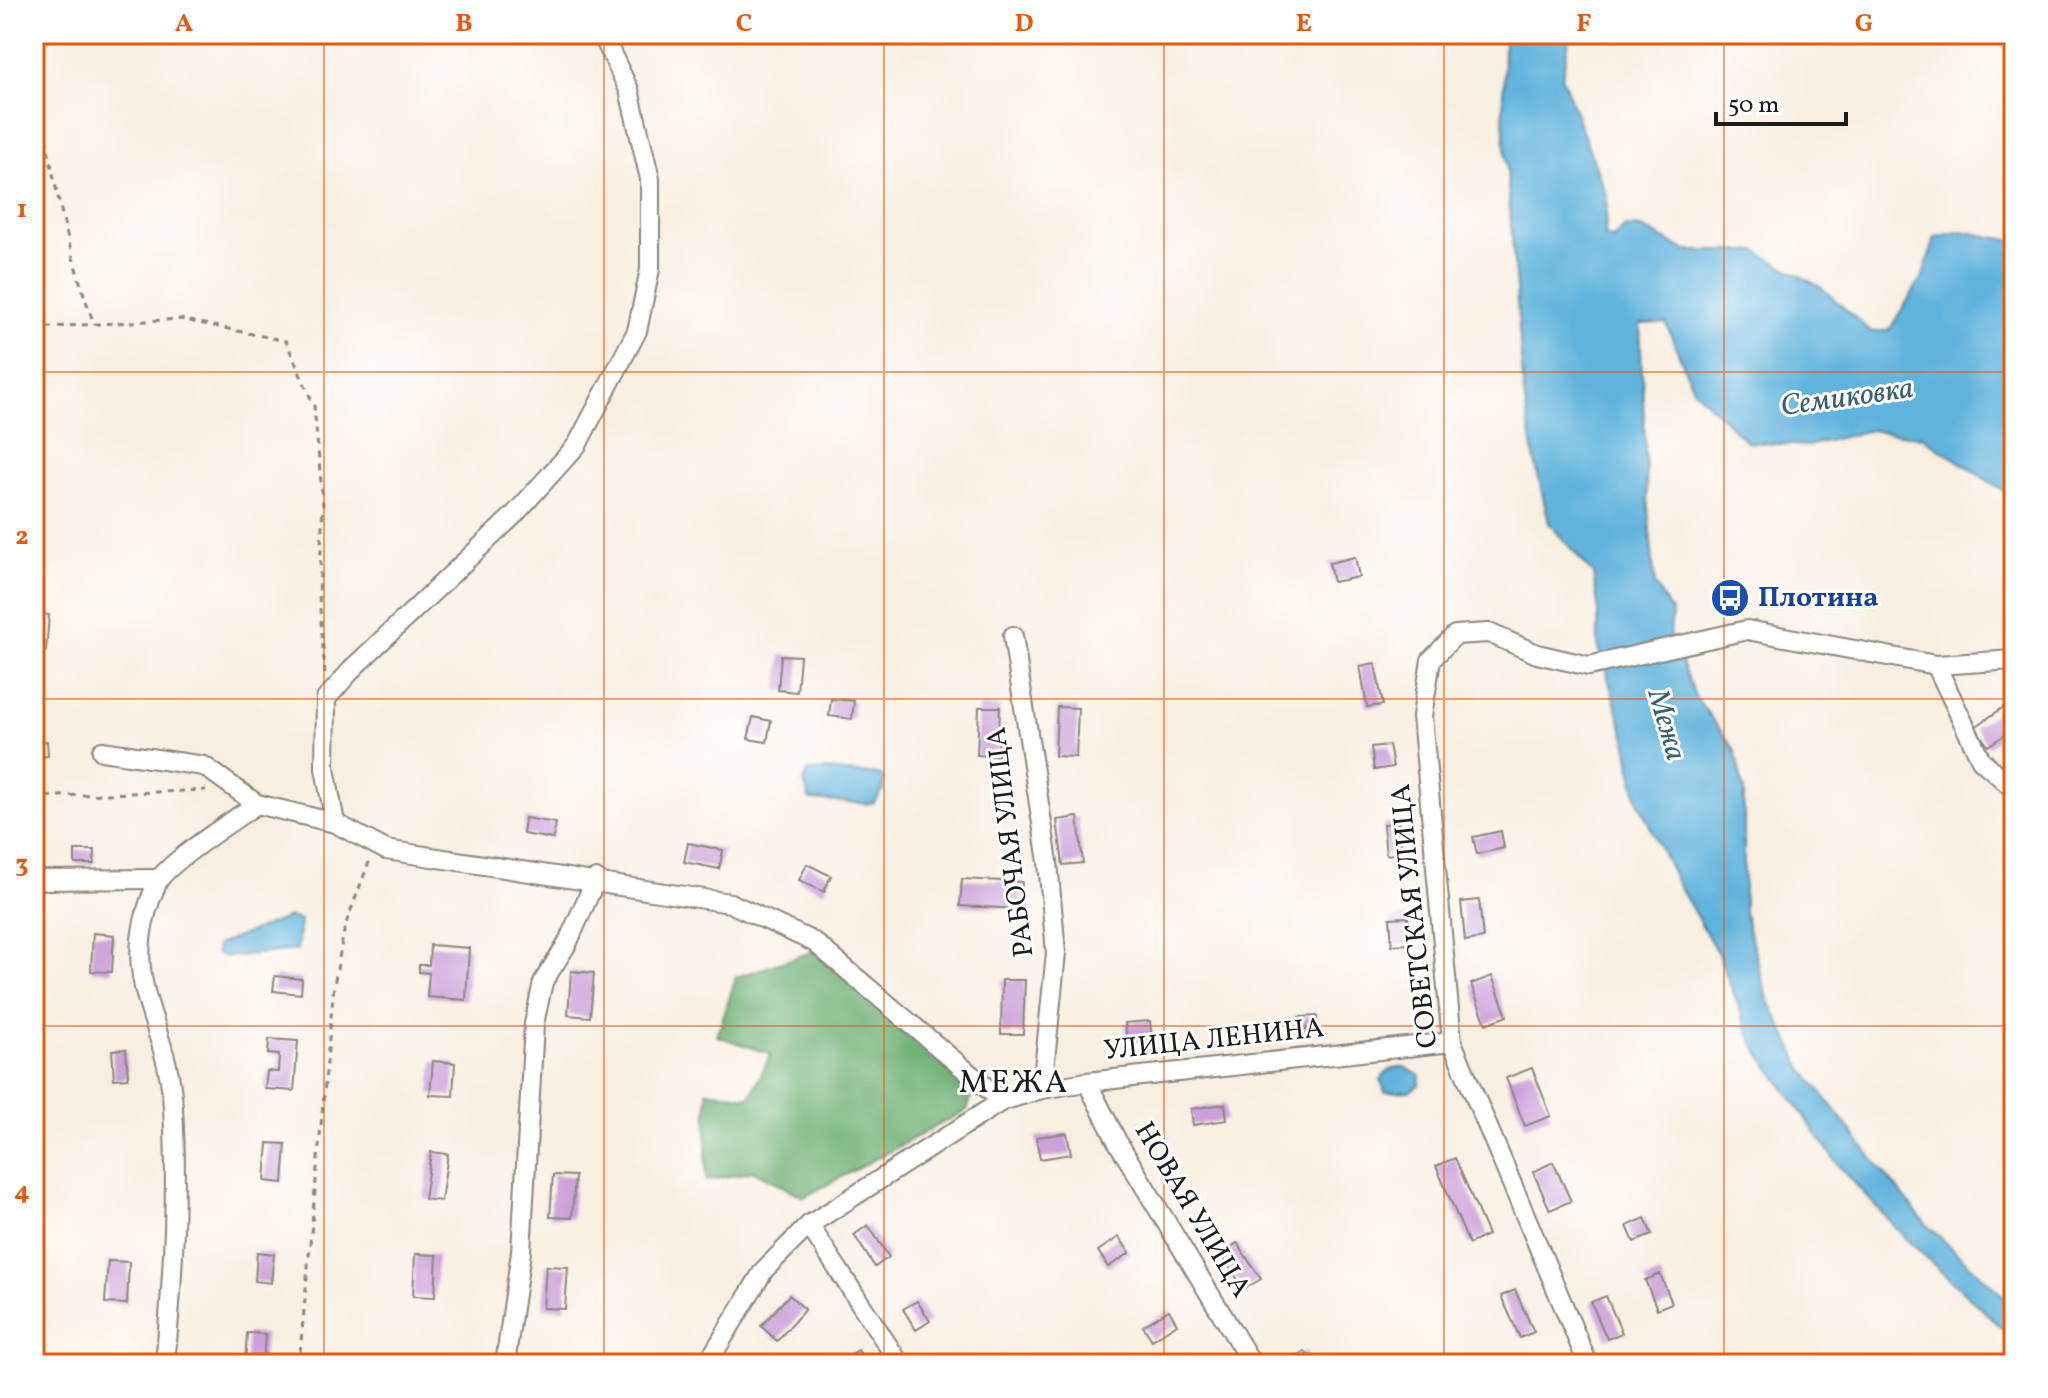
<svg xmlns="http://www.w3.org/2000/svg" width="2048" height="1398" viewBox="0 0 2048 1398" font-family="Vollkorn,serif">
	<rect width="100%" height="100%" fill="#fff"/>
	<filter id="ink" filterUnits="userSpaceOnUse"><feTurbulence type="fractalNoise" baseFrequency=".0125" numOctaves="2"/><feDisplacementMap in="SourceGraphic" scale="16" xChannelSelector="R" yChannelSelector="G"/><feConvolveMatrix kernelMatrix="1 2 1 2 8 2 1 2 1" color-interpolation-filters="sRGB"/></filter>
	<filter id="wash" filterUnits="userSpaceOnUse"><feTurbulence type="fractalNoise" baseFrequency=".006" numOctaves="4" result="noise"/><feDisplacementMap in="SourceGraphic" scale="32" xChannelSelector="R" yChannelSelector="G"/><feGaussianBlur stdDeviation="1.8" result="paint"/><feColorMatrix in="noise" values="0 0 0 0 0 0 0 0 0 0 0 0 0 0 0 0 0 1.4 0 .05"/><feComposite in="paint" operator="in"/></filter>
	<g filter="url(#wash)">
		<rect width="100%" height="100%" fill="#f9efe1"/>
		<polygon fill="#6eb073" stroke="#456648" stroke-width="2" points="815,951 974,1091 967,1110 804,1197 754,1171 706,1181 707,1091 750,1097 771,1054 717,1036 736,977"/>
		<g fill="#61b3dc" stroke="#3e687c" stroke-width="2">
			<polygon points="1504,34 1570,34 1562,77 1607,197 1605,236 1613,239 1625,227 1642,228 1687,251 1756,251 1822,288 1871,332 1889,330 1923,276 1935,237 1962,231 2014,241 2012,497 1922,437 1870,430 1808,446 1747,442 1693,389 1666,323 1640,324 1647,496 1655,585 1672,613 1670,636 1695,696 1735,750 1744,792 1744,913 1768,999 1803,1069 1879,1167 1926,1224 2014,1306 2014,1339 1905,1238 1839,1166 1754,1045 1718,954 1676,881 1637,799 1626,739 1598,644 1598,605 1593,574 1549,523 1534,457 1524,395 1503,120"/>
			<polygon points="826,770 880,775 884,778 883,790 873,804 810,800 804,783 808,771"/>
			<polygon points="288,917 300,920 297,950 226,957 216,953 217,945"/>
			<path d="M1405,1067L1420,1076L1419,1085L1410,1091L1385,1092L1381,1080C1387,1069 1393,1068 1405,1067Z"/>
		</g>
		<g id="blocks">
			<g fill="#cca0d9">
				<polygon points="1355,557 1359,577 1333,582 1329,563"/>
				<polygon points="34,613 49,615 46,651 34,650"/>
				<polygon points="781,655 800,656 797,692 778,690"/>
				<polygon points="1375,663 1383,705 1367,707 1360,666"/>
				<polygon points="831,699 854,701 852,719 829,716"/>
				<polygon points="979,707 1000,707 998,756 977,755"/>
				<polygon points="1057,707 1078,708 1076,757 1055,756"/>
				<polygon points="2004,707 2014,729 1988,746 1975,727"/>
				<polygon points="753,717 771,721 767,742 748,739"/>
				<polygon points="47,741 48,756 34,758 34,742"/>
				<polygon points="1389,745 1393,767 1374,770 1371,747"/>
				<polygon points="1078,817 1083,863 1063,865 1057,820"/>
				<polygon points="525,818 556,823 553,839 523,834"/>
				<polygon points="1399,823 1402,853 1386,855 1383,824"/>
				<polygon points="1501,831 1504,848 1477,854 1473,837"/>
				<polygon points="688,843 723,850 719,869 684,862"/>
				<polygon points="75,850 95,850 94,864 75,864"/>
				<polygon points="807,864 831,876 824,892 799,880"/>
				<polygon points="962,879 1022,882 1021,909 960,906"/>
				<polygon points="1479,900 1483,938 1465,941 1461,902"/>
				<polygon points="1408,917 1410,944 1392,945 1390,918"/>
				<polygon points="93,933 114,935 112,972 91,971"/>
				<polygon points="430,945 469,948 466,1000 427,997 429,973 419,972 419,965 429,965"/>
				<polygon points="571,971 594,973 590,1017 568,1015"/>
				<polygon points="275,976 302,979 301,994 273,991"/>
				<polygon points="1492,976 1507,1016 1486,1024 1471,984"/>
				<polygon points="1002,980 1025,980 1023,1034 1001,1034"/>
				<polygon points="1317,1016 1317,1030 1299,1030 1299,1017"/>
				<polygon points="1150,1021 1152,1040 1127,1042 1125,1023"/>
				<polygon points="269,1039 298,1041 294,1091 265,1089 267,1071 278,1072 279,1055 268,1054"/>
				<polygon points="126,1049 128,1078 114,1079 112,1050"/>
				<polygon points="433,1061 455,1063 453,1096 430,1095"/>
				<polygon points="1532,1068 1551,1116 1525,1126 1506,1078"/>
				<polygon points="1225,1104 1227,1120 1193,1125 1191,1109"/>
				<polygon points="1067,1133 1071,1154 1040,1159 1036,1137"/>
				<polygon points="268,1143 286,1144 283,1183 265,1181"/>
				<polygon points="431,1152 448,1154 441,1201 424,1199"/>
				<polygon points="1455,1158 1488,1235 1469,1244 1436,1166"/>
				<polygon points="1553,1162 1571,1201 1550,1210 1533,1172"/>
				<polygon points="553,1175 575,1176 572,1218 550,1217"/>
				<polygon points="1645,1218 1652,1235 1634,1242 1627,1226"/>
				<polygon points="868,1225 889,1257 875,1267 854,1235"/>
				<polygon points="1119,1237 1130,1253 1108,1267 1098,1251"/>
				<polygon points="1237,1243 1261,1279 1244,1289 1221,1254"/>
				<polygon points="257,1252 274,1254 271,1283 255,1281"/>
				<polygon points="415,1254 437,1255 435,1297 413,1296"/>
				<polygon points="108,1261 129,1262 127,1304 105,1303"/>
				<polygon points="546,1266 568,1267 565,1309 543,1308"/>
				<polygon points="1660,1274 1672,1303 1657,1309 1645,1280"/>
				<polygon points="1515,1290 1534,1332 1520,1338 1501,1296"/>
				<polygon points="789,1295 805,1309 777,1341 761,1326"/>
				<polygon points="1606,1296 1622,1333 1607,1339 1591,1302"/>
				<polygon points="917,1301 930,1321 916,1330 903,1309"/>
				<polygon points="1169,1310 1177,1324 1152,1340 1143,1326"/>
				<polygon points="247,1333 265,1334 263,1364 245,1364"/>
				<polygon points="858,1350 867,1364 846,1364 843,1359"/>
				<polygon points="1305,1351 1314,1364 1291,1364 1289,1361"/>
			</g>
		</g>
	</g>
	<g filter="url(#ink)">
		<use href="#blocks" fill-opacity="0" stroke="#8a867e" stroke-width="2"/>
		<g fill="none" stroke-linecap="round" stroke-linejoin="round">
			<defs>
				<g id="minor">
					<polyline points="1013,636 1048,862 1056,953 1042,1089"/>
					<polyline points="1936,665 1981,760 2014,789"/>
					<polyline points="102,751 204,766 257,804 335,823 386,850 730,903 814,942 1002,1101"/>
					<polyline points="335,823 325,768 326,699 355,666 515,514 577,445 637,331 650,269 650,179 629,90 602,34"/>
					<polyline points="34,880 158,879"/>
					<polyline points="1087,1082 1117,1141 1252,1364"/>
					<polyline points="809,1225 900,1364"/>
					<path d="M165,1364C173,1280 178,1192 173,1108C169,1018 113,982 157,883C165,864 237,818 257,804"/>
					<polyline points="505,1364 521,1252 534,1024 543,982 567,944 596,879"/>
					<polyline points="707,1364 764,1270 809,1225 1002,1101 1042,1089 1087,1082 1452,1042"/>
					<polyline points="1588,1364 1452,1042 1422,716 1431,660 1455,635 1489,633 1537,654 1589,666 1747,630 1936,665 2014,660"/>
				</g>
			</defs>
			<use href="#minor" stroke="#8a867e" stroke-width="22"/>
			<g stroke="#8a867e" stroke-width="3" stroke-dasharray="6 6" stroke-linecap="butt">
				<path d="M34,67C48,154 64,241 94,324"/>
				<polyline points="34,328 180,319 286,341 314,406 323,504 319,595 325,675"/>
				<polyline points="34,797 206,790"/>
				<polyline points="299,1364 334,985 345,926 369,862"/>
			</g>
			<use href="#minor" stroke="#fff" stroke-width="18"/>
		</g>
	</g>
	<path fill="none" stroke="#e8590c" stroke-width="2" stroke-opacity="0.55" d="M324,34V1364M604,34V1364M884,34V1364M1164,34V1364M1444,34V1364M1724,34V1364M34,372H2014M34,699H2014M34,1026H2014"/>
	<defs>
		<symbol id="bus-disc" viewBox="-11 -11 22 22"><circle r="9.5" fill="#1a4fb4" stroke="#fff"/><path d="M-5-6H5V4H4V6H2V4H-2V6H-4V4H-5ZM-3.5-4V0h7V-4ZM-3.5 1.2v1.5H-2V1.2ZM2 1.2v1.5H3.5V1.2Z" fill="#fff"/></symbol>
	</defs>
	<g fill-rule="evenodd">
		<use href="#bus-disc" x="1708" y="576" width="44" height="44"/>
	</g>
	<g text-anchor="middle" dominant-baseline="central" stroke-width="6" stroke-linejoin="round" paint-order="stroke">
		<g font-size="28" font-weight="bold" fill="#164399" stroke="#fff" text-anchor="start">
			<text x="1758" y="598">Плотина</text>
		</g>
		<g font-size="28" fill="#1c1c1c" stroke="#fff">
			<text transform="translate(1011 842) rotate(-97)">РАБОЧАЯ УЛИЦА</text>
			<text transform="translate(1415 916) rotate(-96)">СОВЕТСКАЯ УЛИЦА</text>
			<text transform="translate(1214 1040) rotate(-6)">УЛИЦА ЛЕНИНА</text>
			<text transform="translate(1192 1210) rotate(59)">НОВАЯ УЛИЦА</text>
		</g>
		<g font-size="30" font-style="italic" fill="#3b6072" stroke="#fff">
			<text transform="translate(1847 398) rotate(-8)">Семиковка</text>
			<text transform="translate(1666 725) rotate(74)">Межа</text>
		</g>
		<g font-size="32" letter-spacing="2" fill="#1c1c1c" stroke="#fff">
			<text x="1014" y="1084">МЕЖА</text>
		</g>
	</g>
	<rect width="2048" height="1398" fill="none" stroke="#fff" stroke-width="88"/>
	<path d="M1716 112v12h130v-12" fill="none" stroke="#1c1c1c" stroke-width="4"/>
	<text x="1728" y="112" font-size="24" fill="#1c1c1c" stroke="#ffffff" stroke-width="6" paint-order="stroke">50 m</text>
	<rect x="44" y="44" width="1960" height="1310" fill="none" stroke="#e8590c" stroke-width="3"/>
	<g font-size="26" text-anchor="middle" font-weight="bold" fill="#e8590c">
		<text x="184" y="31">A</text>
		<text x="464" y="31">B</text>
		<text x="744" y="31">C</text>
		<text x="1024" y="31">D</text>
		<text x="1304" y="31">E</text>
		<text x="1584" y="31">F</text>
		<text x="1864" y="31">G</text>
		<text x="22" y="217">1</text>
		<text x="22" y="544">2</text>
		<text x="22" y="872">3</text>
		<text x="22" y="1199">4</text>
	</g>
</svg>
